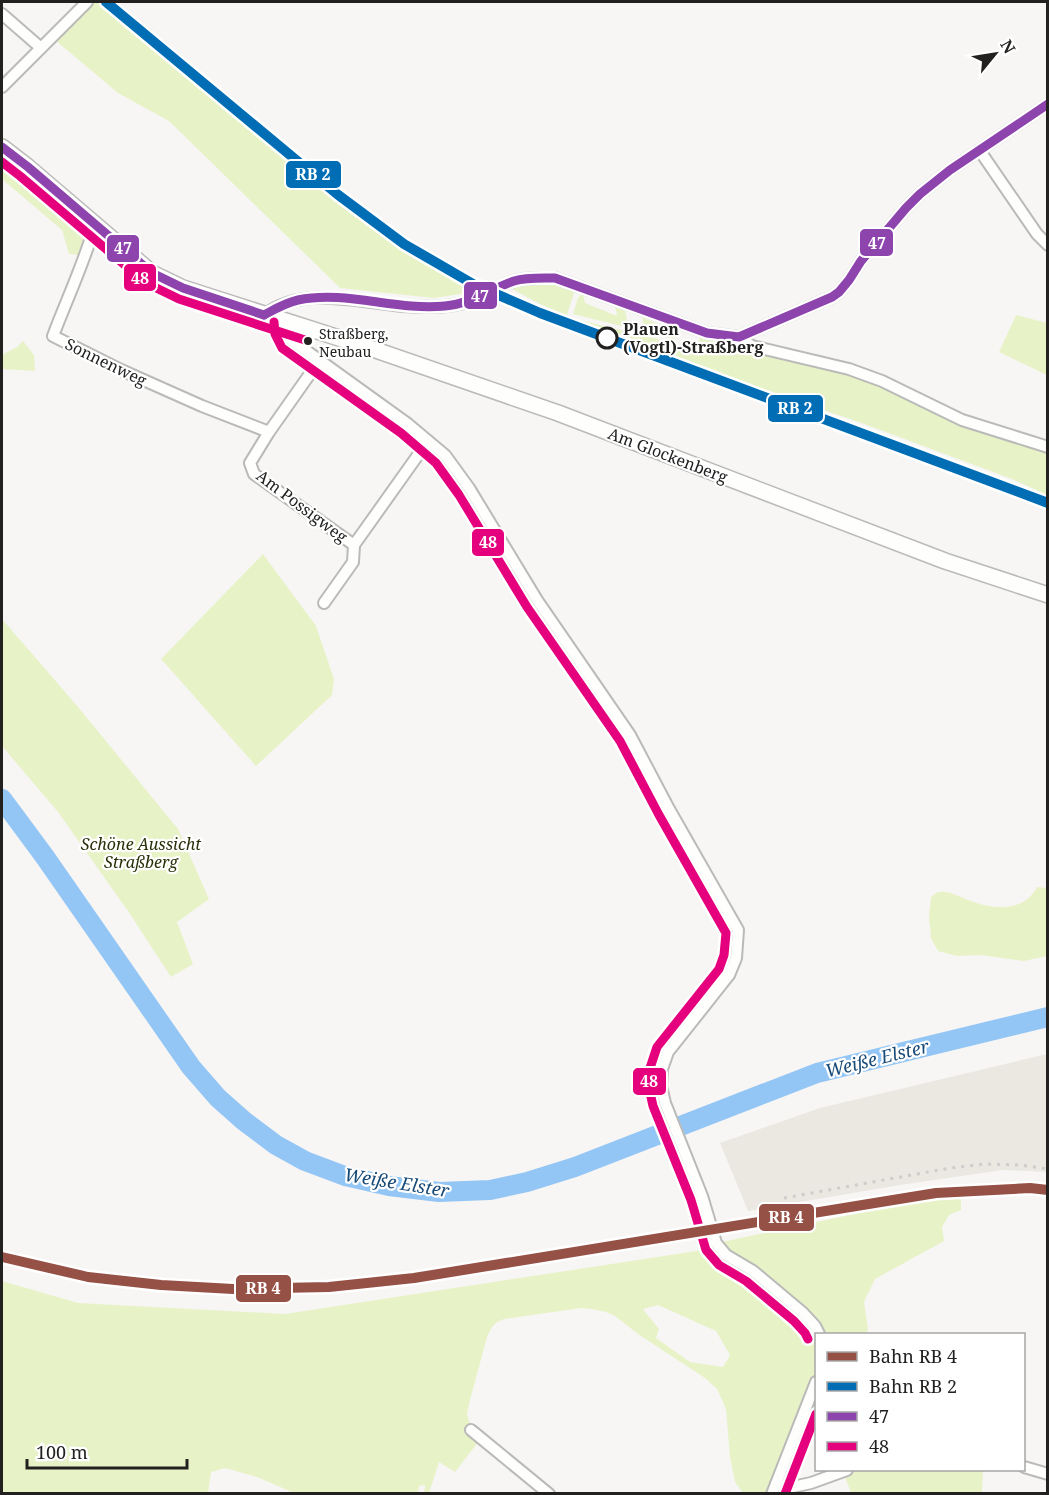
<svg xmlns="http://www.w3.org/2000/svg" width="1049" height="1495" viewBox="0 0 1049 1495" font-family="'Noto Serif',serif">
	<rect width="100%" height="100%" fill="#f7f6f4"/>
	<polygon fill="#ebe8e2" points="1047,1054 1047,1172 1003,1170 900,1185 748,1211 720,1143 820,1108"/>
	<g fill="#e8f2c7" fill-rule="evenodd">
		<polygon points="94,2 101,2 334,197 385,235 473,292 434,298 340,288 169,121 118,93 55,40"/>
		<polygon points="2,154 89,225 78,255 69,254 62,230 2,179"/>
		<polygon points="544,283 555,284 575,289 573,296 567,315 542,305 512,289 528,284"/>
		<polygon points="583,293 585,303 617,316 615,306 625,310 627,320 644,326 642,317 670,330 675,337 674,339 573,314 578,298"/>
		<polygon points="1016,315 1047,323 1047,375 999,352"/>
		<polygon points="580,320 669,342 694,350 700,338 866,379 962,425 1047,453 1047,495 1012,479 859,422 721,376 722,373"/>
		<polygon points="23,341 34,355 35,371 2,369 2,355 17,347"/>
		<polygon points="263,554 316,626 334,679 332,695 256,766 161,659"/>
		<polygon points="2,619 78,707 178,829 209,899 177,922 193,964 171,977 128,911 58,812 2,746"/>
		<path d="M1037,887L1047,888V956L1024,961L981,955L957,956L938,951L931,938L929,917L931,897C934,895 936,892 939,892C949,890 962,898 971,901C995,910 1024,912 1037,887Z"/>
		<path d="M961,1197V1210L949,1215L942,1227L944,1241L875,1279L864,1302L868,1330L866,1334H816V1393L767,1493H743L735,1482L730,1457L726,1409L717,1389L705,1378L638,1334L615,1316L606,1312L592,1309L581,1308L504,1319L497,1322L492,1327L487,1337L470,1400L467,1413L468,1418L470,1423L477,1430L501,1448L555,1493H552L479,1441L455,1472L439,1462L429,1493H424L425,1485L419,1486L418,1493H294L257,1477L225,1468L211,1472L208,1493H2V1281L78,1303L285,1314L703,1250L722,1242L906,1203ZM658,1305L716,1331L730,1355L723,1367L690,1362L656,1338L659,1329L643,1309Z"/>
		<polygon points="859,1470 983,1470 982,1493 851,1493 844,1474"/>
	</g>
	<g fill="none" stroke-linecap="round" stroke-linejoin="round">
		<polyline stroke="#94c6f5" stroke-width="20" points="2,799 45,857 191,1067 218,1098 244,1121 276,1145 305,1161 345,1176 389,1186 439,1192 490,1190 527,1182 575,1167 817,1073 1048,1017"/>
		<defs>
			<g id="minor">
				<polyline points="2,14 41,48"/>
				<polyline points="2,87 87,2"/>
				<polyline points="980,151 1037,234 1048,245"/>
				<path d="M95,225C84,263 67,299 53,336L121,370L202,406L269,432"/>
				<path d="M264,315C304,285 357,302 403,306C419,307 437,308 454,305C476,302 493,288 514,281C527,277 541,278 555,278L707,333L739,337L752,346L849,369L882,381L962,420L1048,447"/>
				<polyline points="286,321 287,331 290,339 408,424 445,455 469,488 537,600 630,735 669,809 738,930 736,958 729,975 668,1052 662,1069 661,1086 665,1103 702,1196 716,1243 726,1255 753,1271 802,1312 815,1326 819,1334"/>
				<polyline points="739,337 832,297 839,292 849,280 861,261 906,208 920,194 950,170 1048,104"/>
				<polyline points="319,361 269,432 250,463 254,474 354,545 428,441"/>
				<polyline points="324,603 353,562 354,545"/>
				<polyline points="471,1430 549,1494"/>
				<polyline points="1024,1467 1048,1474"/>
				<polyline points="776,1484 788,1488 811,1483 847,1470"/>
				<polyline points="772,1494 816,1382"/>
			</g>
			<polyline id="secondary" points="2,147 28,167 152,273 183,288 364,346 558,413 945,561 1048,595"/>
		</defs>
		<use href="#minor" stroke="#babab9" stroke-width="14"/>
		<use href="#secondary" stroke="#babab9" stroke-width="18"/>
		<use href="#minor" stroke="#fefefd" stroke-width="10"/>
		<use href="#secondary" stroke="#fefefd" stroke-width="15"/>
		<polyline stroke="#cdcdcc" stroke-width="3" stroke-dasharray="3 6" stroke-linecap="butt" points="784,1198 950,1168 985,1164 1020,1165 1048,1169"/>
		<defs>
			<g id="bus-1">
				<polyline points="2,147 28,167 152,273 183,288 264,315"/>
				<path d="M264,315C275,309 285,303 298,300C346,290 396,311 445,306C471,304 490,289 514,281C527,277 541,278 555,278L707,333L739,337L832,297L839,292L849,280L861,261L906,208L920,194L950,170L1048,104"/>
			</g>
			<g id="bus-2">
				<polyline points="2,162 20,176 146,283 179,299 308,341"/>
				<polyline points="274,322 275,334 282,348 401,433 436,463 459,495 527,607 620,741 659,815 726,933 724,955 719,969 657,1047 650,1068 649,1088 653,1106 691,1200 706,1250 719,1265 746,1281 794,1321 805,1333 808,1339"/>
				<polyline points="785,1494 816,1414"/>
			</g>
		</defs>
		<use href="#bus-1" stroke="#fff" stroke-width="14"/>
		<use href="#bus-2" stroke="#fff" stroke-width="14"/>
		<use href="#bus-1" stroke="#8e44ad" stroke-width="9"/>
		<use href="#bus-2" stroke="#e5007d" stroke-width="9"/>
		<defs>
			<polyline id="rail-1" points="2,1257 88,1277 161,1285 233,1289 329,1287 414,1278 936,1193 1030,1188 1048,1190"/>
			<polyline id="rail-2" points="106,2 337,194 404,244 473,284 540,313 1048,503"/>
		</defs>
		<use href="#rail-1" stroke="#fff" stroke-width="15"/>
		<use href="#rail-2" stroke="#fff" stroke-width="15"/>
		<use href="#rail-1" stroke="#965146" stroke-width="10"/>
		<use href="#rail-2" stroke="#006db5" stroke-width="10"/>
	</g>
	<circle fill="#fff" stroke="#222120" stroke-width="3" cx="607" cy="338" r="10"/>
	<circle fill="#222120" stroke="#fff" stroke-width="2" cx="308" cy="341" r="5"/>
	<g text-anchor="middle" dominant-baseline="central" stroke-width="4.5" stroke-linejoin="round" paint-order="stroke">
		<g font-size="14" fill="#222120" stroke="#fff" text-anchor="start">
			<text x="319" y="333">Straßberg,<tspan x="319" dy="18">Neubau</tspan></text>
		</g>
		<g font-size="16" font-weight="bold" fill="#222120" stroke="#fff" text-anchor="start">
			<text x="623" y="329">Plauen<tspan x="623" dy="18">(Vogtl)-Straßberg</tspan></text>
		</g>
		<g font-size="16" fill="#222120" stroke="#fff">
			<text transform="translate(106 362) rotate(26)">Sonnenweg</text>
			<text transform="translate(668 455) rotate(21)">Am Glockenberg</text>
			<text transform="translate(302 506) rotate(37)">Am Possigweg</text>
		</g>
		<g font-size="16" font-style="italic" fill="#283007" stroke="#fff">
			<text x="141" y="844">Schöne Aussicht<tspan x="141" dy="18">Straßberg</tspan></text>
		</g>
		<g font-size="18" font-style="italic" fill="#184a77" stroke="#fff">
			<text transform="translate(877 1058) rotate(-14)">Weiße Elster</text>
			<text transform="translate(397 1182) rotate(9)">Weiße Elster</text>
		</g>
	</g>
	<g stroke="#fff" stroke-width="2">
		<rect x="285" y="160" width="57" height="29" rx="6" fill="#006db5"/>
		<rect x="859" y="228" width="35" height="29" rx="6" fill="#8e44ad"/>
		<rect x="106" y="234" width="34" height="29" rx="6" fill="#8e44ad"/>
		<rect x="123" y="263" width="34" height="29" rx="6" fill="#e5007d"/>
		<rect x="463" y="281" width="35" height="29" rx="6" fill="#8e44ad"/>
		<rect x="767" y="394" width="57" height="29" rx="6" fill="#006db5"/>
		<rect x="471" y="528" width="34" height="29" rx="6" fill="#e5007d"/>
		<rect x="632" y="1067" width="35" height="29" rx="6" fill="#e5007d"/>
		<rect x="758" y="1203" width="57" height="29" rx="6" fill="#965146"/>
		<rect x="235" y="1274" width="57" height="29" rx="6" fill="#965146"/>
	</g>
	<g font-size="16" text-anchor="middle" font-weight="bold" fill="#fff">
		<text x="313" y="180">RB 2</text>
		<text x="877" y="249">47</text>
		<text x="123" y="254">47</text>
		<text x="140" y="284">48</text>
		<text x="480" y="302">47</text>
		<text x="795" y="414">RB 2</text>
		<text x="488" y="548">48</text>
		<text x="649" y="1087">48</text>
		<text x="786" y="1223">RB 4</text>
		<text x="263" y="1294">RB 4</text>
	</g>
	<rect width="1049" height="1495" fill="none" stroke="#222120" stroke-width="6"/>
	<rect x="815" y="1333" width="210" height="138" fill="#ffffff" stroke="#a7a6a6" stroke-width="1.5"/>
	<rect x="827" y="1352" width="30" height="9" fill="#965146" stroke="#a7a6a6" stroke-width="1.5"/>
	<text x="869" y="1363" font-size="18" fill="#222120">Bahn RB 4</text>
	<rect x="827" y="1382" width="30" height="9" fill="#006db5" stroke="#a7a6a6" stroke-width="1.5"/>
	<text x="869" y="1393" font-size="18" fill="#222120">Bahn RB 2</text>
	<rect x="827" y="1412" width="30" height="9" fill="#8e44ad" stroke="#a7a6a6" stroke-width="1.5"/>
	<text x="869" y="1423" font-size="18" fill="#222120">47</text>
	<rect x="827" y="1442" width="30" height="9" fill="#e5007d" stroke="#a7a6a6" stroke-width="1.5"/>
	<text x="869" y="1453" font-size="18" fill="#222120">48</text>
	<g transform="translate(995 54) rotate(60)" stroke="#ffffff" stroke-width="4.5" paint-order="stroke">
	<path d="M0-4.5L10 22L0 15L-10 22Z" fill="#222120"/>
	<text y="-9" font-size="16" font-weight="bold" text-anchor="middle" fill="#222120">N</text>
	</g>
	<path d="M27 1459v9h160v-9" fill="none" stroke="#222120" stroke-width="3"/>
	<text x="36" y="1459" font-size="18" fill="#222120" stroke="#ffffff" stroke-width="4.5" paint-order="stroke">100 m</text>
</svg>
